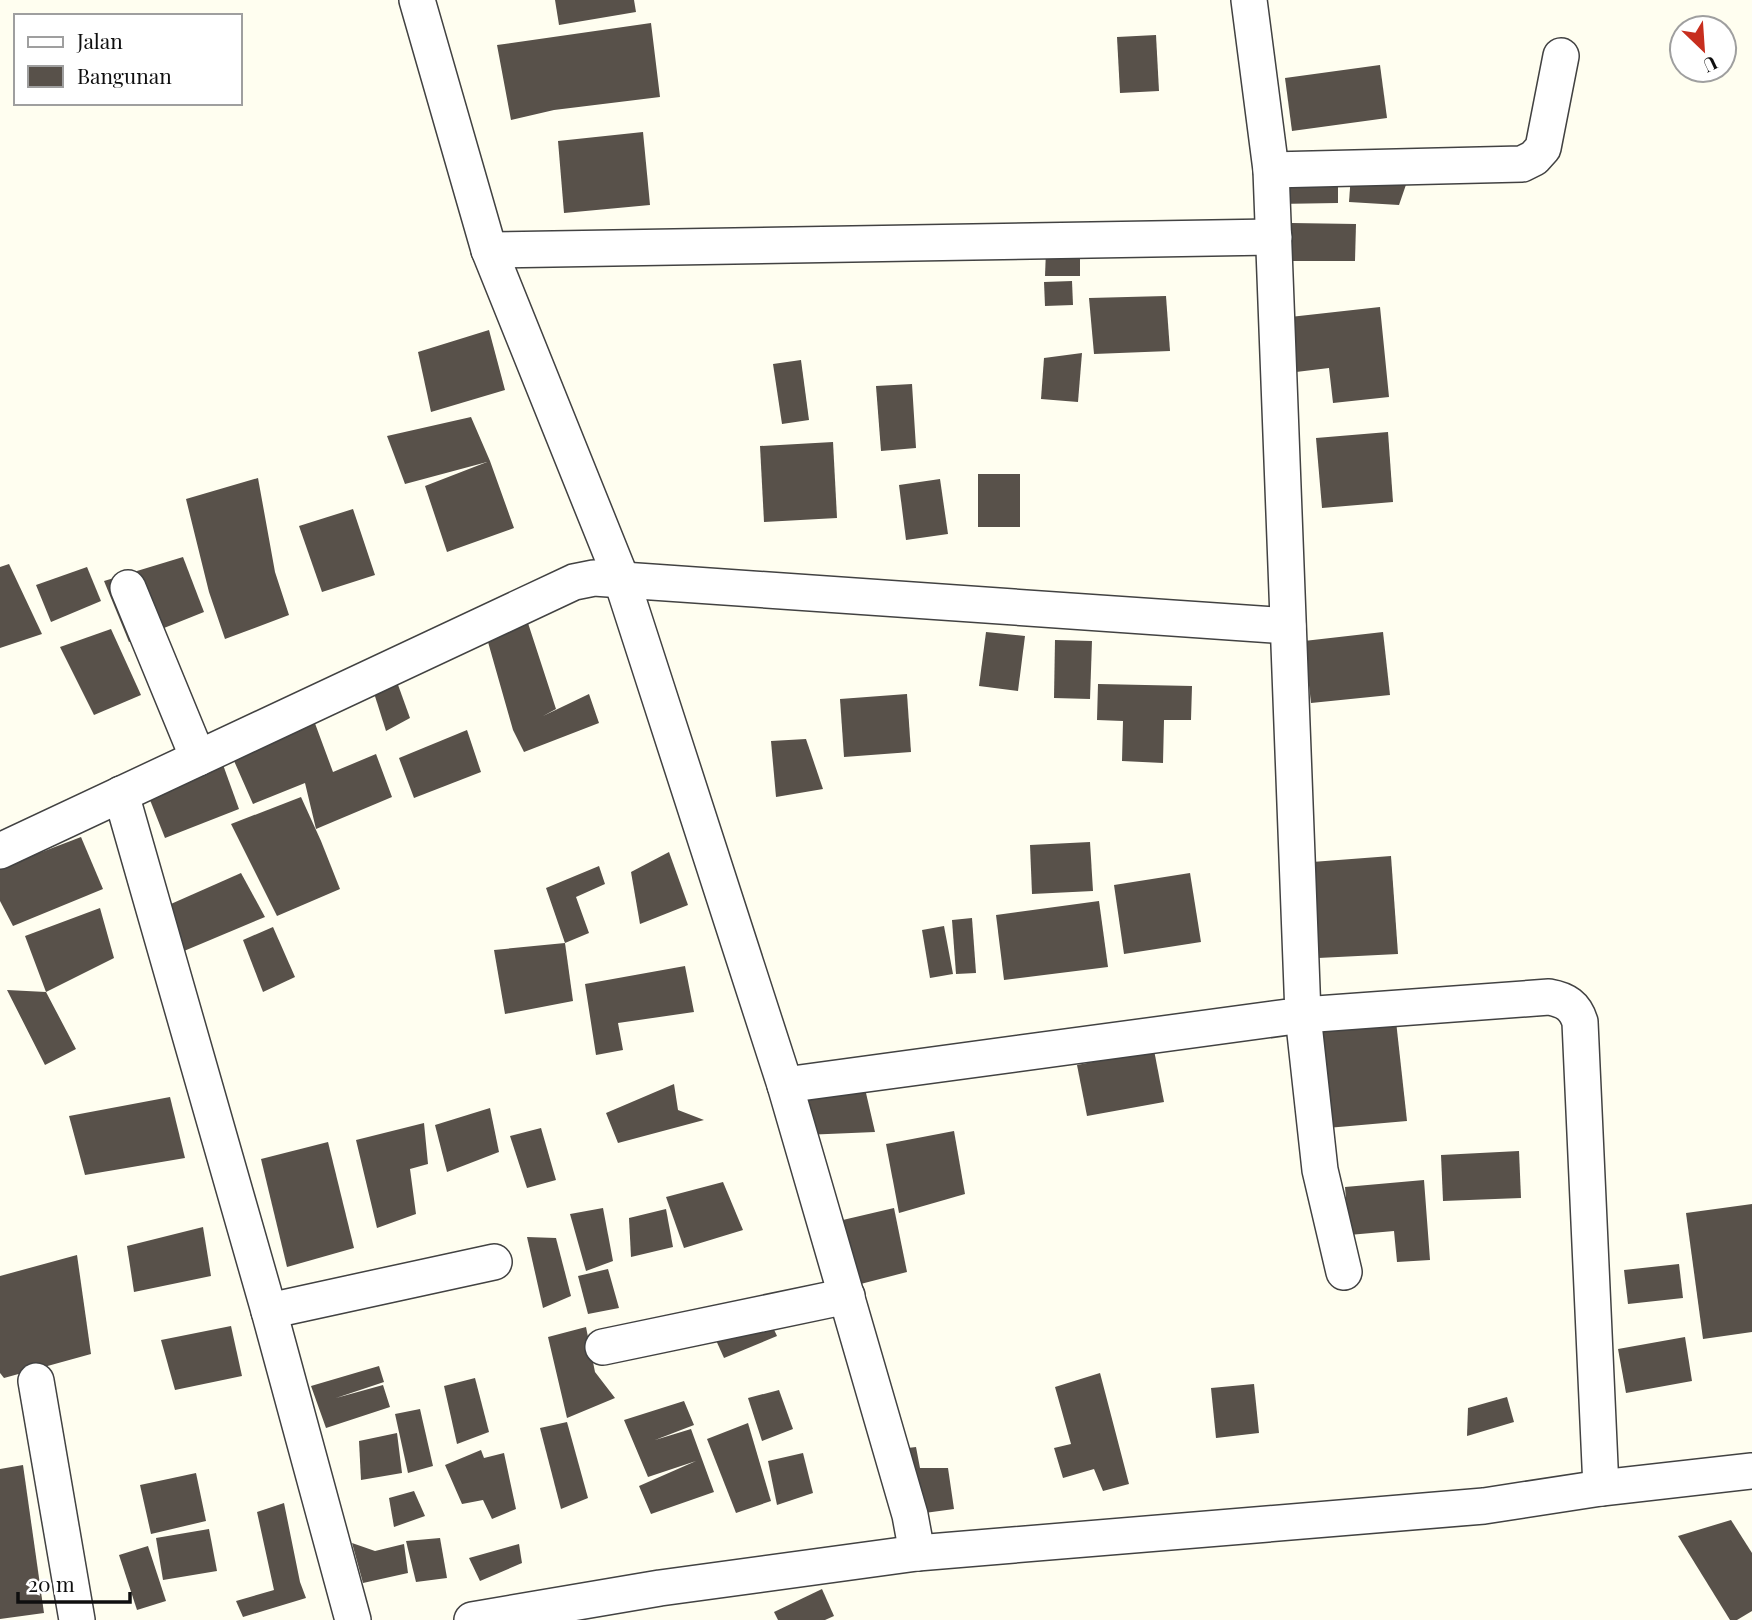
<svg xmlns="http://www.w3.org/2000/svg" width="1752" height="1620" viewBox="0 0 1752 1620" font-family="'Playfair Display',serif">
	<rect width="100%" height="100%" fill="#fffef0"/>
	<g fill="#58514a">
		<polygon points="555,0 634,0 636,12 559,25"/>
		<polygon points="651,23 660,97 554,110 511,120 497,45"/>
		<polygon points="1156,35 1159,91 1120,93 1117,37"/>
		<polygon points="1380,65 1387,118 1292,131 1285,78"/>
		<polygon points="643,132 650,205 564,213 558,141"/>
		<polygon points="1351,174 1409,176 1399,205 1349,202"/>
		<polygon points="1276,175 1338,175 1338,203 1277,204"/>
		<polygon points="1292,223 1356,224 1355,261 1291,261"/>
		<polygon points="1046,250 1080,251 1080,276 1045,276"/>
		<polygon points="1072,281 1073,305 1045,306 1044,282"/>
		<polygon points="1166,296 1170,351 1094,354 1089,298"/>
		<polygon points="1380,307 1389,397 1333,403 1329,368 1296,372 1290,317"/>
		<polygon points="489,330 505,390 431,412 418,352"/>
		<polygon points="1082,353 1078,402 1041,399 1044,358"/>
		<polygon points="801,360 809,420 782,424 773,364"/>
		<polygon points="912,384 916,448 881,451 876,386"/>
		<polygon points="471,417 490,461 514,528 447,552 425,486 487,462 405,484 387,436"/>
		<polygon points="1388,432 1393,502 1322,508 1316,438"/>
		<polygon points="833,442 837,518 764,522 760,446"/>
		<rect x="978" y="474" width="42" height="53"/>
		<polygon points="258,478 275,572 289,615 225,639 209,592 186,499"/>
		<polygon points="940,479 948,534 906,540 899,485"/>
		<polygon points="353,509 375,575 322,592 299,526"/>
		<polygon points="183,557 204,612 129,642 104,581"/>
		<polygon points="9,564 42,634 0,648 0,567"/>
		<polygon points="87,567 101,601 51,622 36,585"/>
		<polygon points="527,620 556,709 543,716 589,694 599,723 524,752 513,730 486,635"/>
		<polygon points="111,629 141,695 94,715 60,647"/>
		<polygon points="986,632 1025,636 1018,691 979,686"/>
		<polygon points="1383,632 1390,695 1311,703 1304,641"/>
		<polygon points="1055,640 1092,641 1090,699 1054,698"/>
		<polygon points="397,682 410,718 386,731 374,693"/>
		<polygon points="1098,684 1192,686 1191,720 1164,720 1163,763 1122,761 1123,721 1097,720"/>
		<polygon points="907,694 911,752 844,757 840,699"/>
		<polygon points="313,718 333,772 376,754 392,797 316,829 305,783 253,804 231,754"/>
		<polygon points="467,730 481,772 414,798 399,758"/>
		<polygon points="806,739 823,789 776,797 771,741"/>
		<polygon points="222,762 239,809 165,838 148,795"/>
		<polygon points="301,797 321,841 340,889 277,916 231,824"/>
		<polygon points="81,837 103,889 13,926 0,901 0,868"/>
		<polygon points="1090,842 1093,891 1032,894 1030,845"/>
		<polygon points="669,852 688,905 640,924 631,872"/>
		<polygon points="1391,856 1398,954 1318,958 1312,862"/>
		<polygon points="599,866 605,884 576,897 589,933 565,943 546,888"/>
		<polygon points="241,873 265,917 184,951 155,911"/>
		<polygon points="1190,873 1201,942 1124,954 1114,885"/>
		<polygon points="1099,901 1108,967 1004,980 996,915"/>
		<polygon points="100,908 114,958 46,992 76,1049 45,1065 7,990 46,992 25,936"/>
		<polygon points="972,918 976,973 956,974 952,920"/>
		<polygon points="944,926 953,974 930,978 922,930"/>
		<polygon points="273,927 295,977 263,992 243,940"/>
		<polygon points="565,943 573,1001 505,1014 494,950"/>
		<polygon points="685,966 694,1012 618,1023 623,1050 596,1055 585,984"/>
		<polygon points="1396,1021 1407,1121 1327,1128 1320,1022"/>
		<polygon points="1154,1050 1164,1102 1087,1116 1077,1065"/>
		<polygon points="863,1080 875,1132 804,1135 798,1090"/>
		<polygon points="674,1084 678,1110 704,1120 618,1143 606,1113"/>
		<polygon points="170,1097 185,1158 85,1175 69,1116"/>
		<polygon points="490,1108 499,1152 447,1172 435,1125"/>
		<polygon points="424,1123 428,1164 410,1169 416,1214 377,1228 356,1140"/>
		<polygon points="541,1128 556,1180 527,1188 510,1136"/>
		<polygon points="954,1131 965,1194 899,1213 886,1144"/>
		<polygon points="328,1142 354,1248 287,1267 261,1159"/>
		<polygon points="1519,1151 1521,1198 1443,1201 1441,1155"/>
		<polygon points="1424,1180 1430,1260 1397,1262 1394,1231 1349,1235 1345,1187"/>
		<polygon points="723,1182 743,1230 684,1248 666,1197"/>
		<polygon points="1752,1204 1752,1332 1703,1339 1686,1213"/>
		<polygon points="603,1208 613,1261 586,1271 570,1214"/>
		<polygon points="894,1208 907,1272 849,1287 830,1223"/>
		<polygon points="666,1209 673,1247 631,1257 629,1218"/>
		<polygon points="203,1227 211,1276 134,1292 127,1246"/>
		<polygon points="527,1237 556,1238 571,1296 543,1308"/>
		<polygon points="77,1255 91,1354 4,1378 0,1373 0,1276"/>
		<polygon points="1679,1264 1683,1298 1628,1304 1624,1270"/>
		<polygon points="608,1269 619,1308 588,1314 578,1276"/>
		<polygon points="762,1304 777,1336 724,1358 706,1318"/>
		<polygon points="231,1326 242,1376 175,1390 161,1340"/>
		<polygon points="586,1327 595,1372 615,1398 567,1418 548,1337"/>
		<polygon points="1685,1337 1692,1381 1626,1393 1618,1349"/>
		<polygon points="379,1366 384,1382 336,1398 383,1385 390,1407 326,1428 311,1386"/>
		<polygon points="1100,1373 1129,1484 1103,1491 1094,1469 1063,1478 1054,1448 1071,1444 1055,1387"/>
		<polygon points="475,1378 489,1432 457,1444 444,1386"/>
		<polygon points="1254,1384 1259,1433 1216,1438 1211,1388"/>
		<polygon points="779,1390 793,1429 762,1441 748,1398"/>
		<polygon points="1507,1397 1514,1422 1467,1436 1468,1408"/>
		<polygon points="684,1401 694,1425 655,1440 691,1429 714,1492 651,1514 639,1486 696,1461 648,1477 624,1420"/>
		<polygon points="420,1409 433,1466 408,1473 395,1414"/>
		<polygon points="567,1422 588,1498 561,1509 540,1428"/>
		<polygon points="748,1423 771,1501 736,1513 707,1439"/>
		<polygon points="397,1433 402,1473 361,1480 359,1441"/>
		<polygon points="916,1447 920,1468 948,1468 954,1509 910,1515 891,1450"/>
		<polygon points="481,1450 484,1458 504,1453 516,1509 492,1519 483,1500 462,1504 445,1465"/>
		<polygon points="803,1453 813,1493 777,1505 768,1461"/>
		<polygon points="23,1465 44,1613 0,1619 0,1469"/>
		<polygon points="196,1473 206,1521 151,1534 140,1485"/>
		<polygon points="414,1491 425,1516 394,1527 389,1498"/>
		<polygon points="284,1503 300,1582 306,1598 243,1617 236,1601 274,1590 257,1512"/>
		<polygon points="1731,1520 1752,1553 1752,1611 1737,1620 1730,1620 1678,1536"/>
		<polygon points="209,1529 217,1571 163,1580 156,1538"/>
		<polygon points="440,1538 447,1578 416,1582 406,1541"/>
		<polygon points="352,1543 375,1551 404,1544 408,1573 363,1583"/>
		<polygon points="519,1544 522,1563 480,1581 469,1558"/>
		<polygon points="148,1546 166,1601 137,1610 119,1555"/>
		<polygon points="822,1589 834,1616 825,1620 778,1620 774,1612"/>
	</g>
	<g fill="none" stroke-linecap="round" stroke-linejoin="round">
		<defs>
			<g id="street">
				<polyline points="417,0 489,250 621,578 785,1085 910,1515 917,1553"/>
				<polyline points="1271,170 1522,164 1534,158 1543,148 1561,56"/>
				<polyline points="489,250 1274,237"/>
				<polyline points="128,588 198,758"/>
				<polyline points="121,794 269,1311 353,1620"/>
				<polyline points="0,851 574,582 594,578 1288,626"/>
				<polyline points="785,1085 1303,1015 1271,170 1249,0"/>
				<path d="M1344,1272L1320,1170L1303,1015L1549,997C1566,1000 1575,1006 1580,1022L1601,1488"/>
				<polyline points="269,1311 494,1262"/>
				<polyline points="603,1347 847,1296"/>
				<polyline points="36,1381 77,1620"/>
				<polyline points="472,1620 660,1588 917,1553 1484,1506 1601,1488 1752,1471"/>
			</g>
		</defs>
		<use href="#street" stroke="#424242" stroke-width="38"/>
		<use href="#street" stroke="#fff" stroke-width="35"/>
	</g>
	<rect x="14" y="14" width="228" height="91" fill="#ffffff" stroke="#9f9f9f" stroke-width="2"/>
	<rect x="28" y="37" width="35" height="10" fill="#ffffff" stroke="#9f9f9f" stroke-width="2"/>
	<text x="77" y="49" font-size="21" fill="#0f0f0f">Jalan</text>
	<rect x="28" y="66" width="35" height="21" fill="#58514a" stroke="#9f9f9f" stroke-width="2"/>
	<text x="77" y="84" font-size="21" fill="#0f0f0f">Bangunan</text>
	<g transform="translate(1703 49) rotate(155)"><circle r="33" fill="#ffffff" stroke="#9f9f9f" stroke-width="2"/>
	<path d="M0-5L12 26L0 18L-12 26Z" fill="#c72e1e"/>
	<text y="-10" font-size="19" font-weight="bold" text-anchor="middle" fill="#0f0f0f">U</text>
	</g>
	<path d="M18 1592v10h112v-10" fill="none" stroke="#0f0f0f" stroke-width="3.5"/>
	<text x="28" y="1592" font-size="21" fill="#0f0f0f" stroke="#ffffff" stroke-width="5" paint-order="stroke">20 m</text>
</svg>
